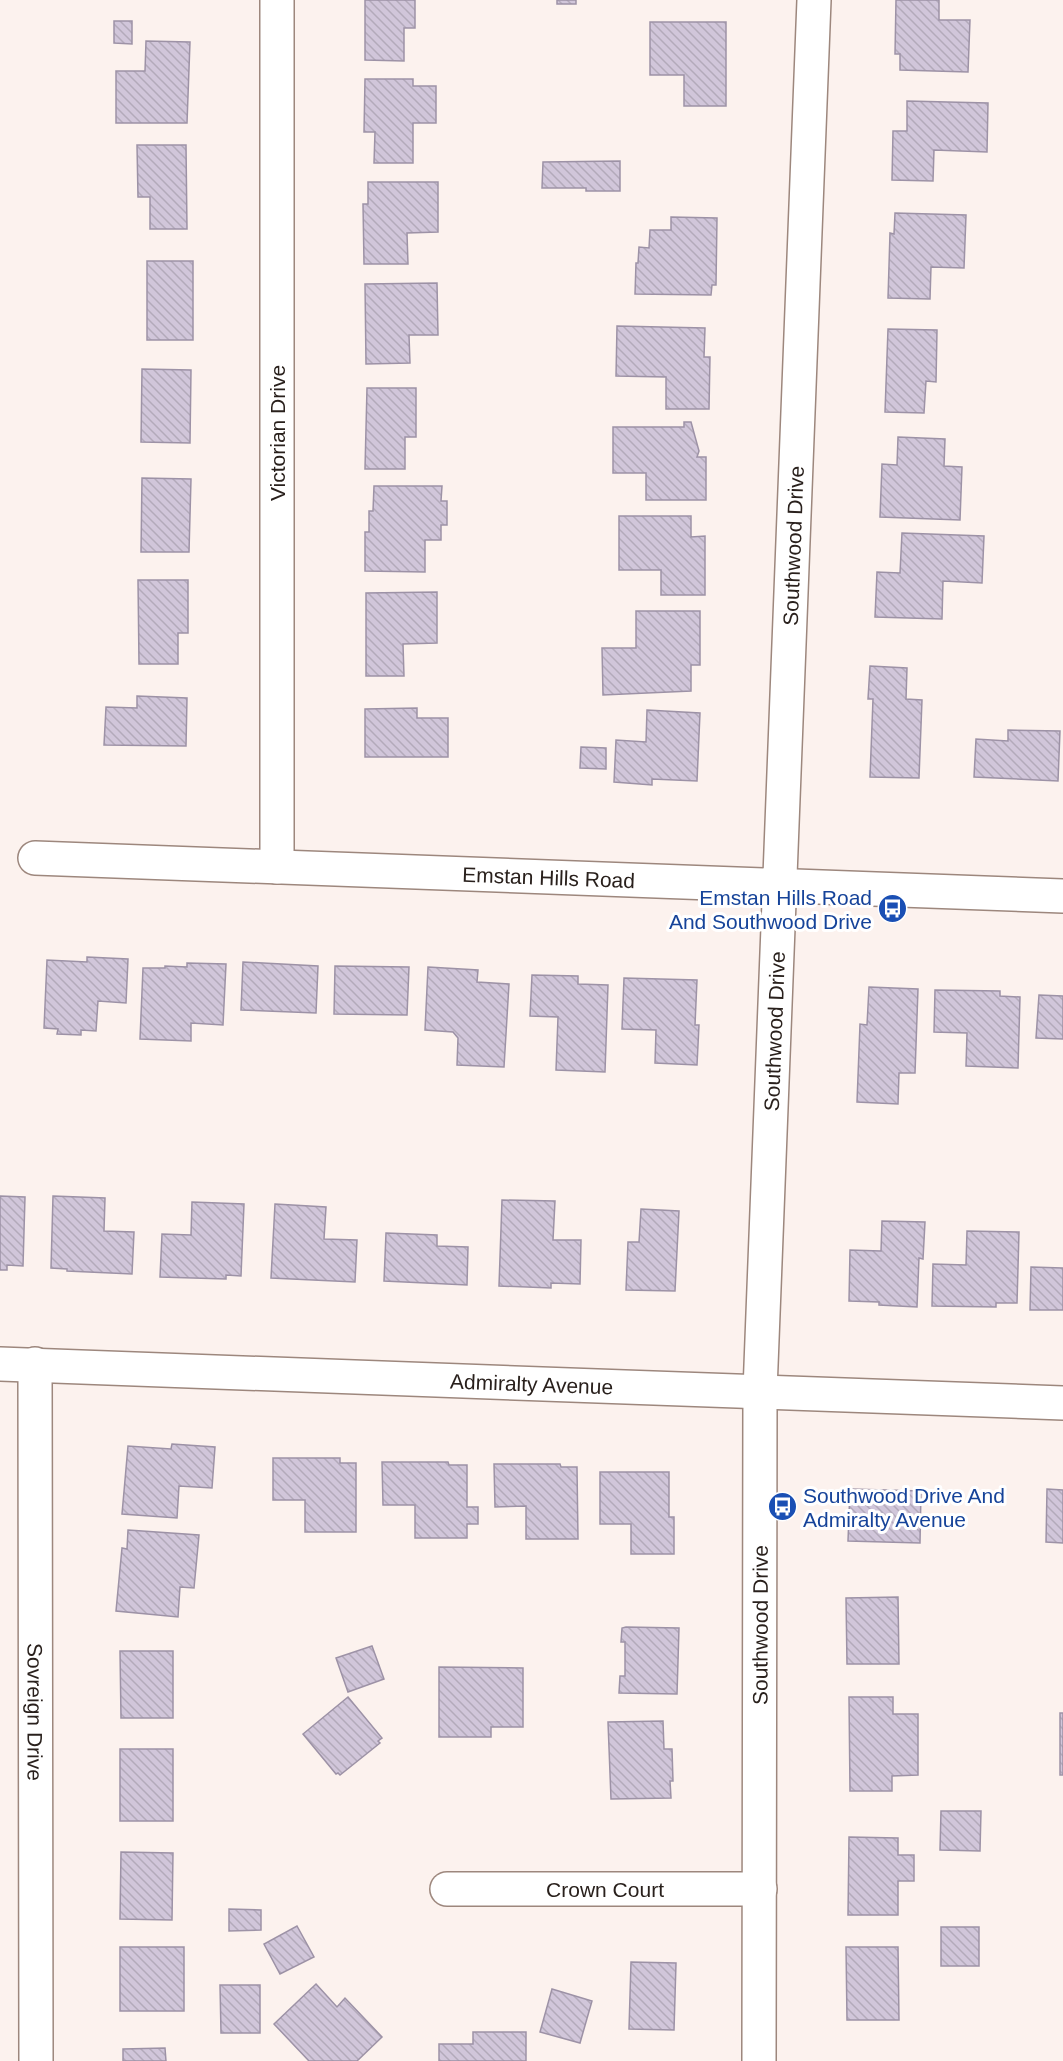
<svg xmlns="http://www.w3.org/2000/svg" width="1063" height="2061" viewBox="0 0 1063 2061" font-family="Helvetica,sans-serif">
	<defs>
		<pattern id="building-back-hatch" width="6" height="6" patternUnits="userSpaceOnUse" patternTransform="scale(1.5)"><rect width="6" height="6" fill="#d1c6da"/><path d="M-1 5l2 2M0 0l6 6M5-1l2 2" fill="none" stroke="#b3aaba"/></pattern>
	</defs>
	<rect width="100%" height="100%" fill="#fcf2ee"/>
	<g fill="url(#building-back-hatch)" stroke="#9d92a6" stroke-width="1.5">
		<polygon points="365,0 415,0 415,28 404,28 404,61 365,60"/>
		<rect x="557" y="0" width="19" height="4"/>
		<polygon points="896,0 939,0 939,20 970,20 968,72 900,70 900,54 895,54"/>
		<polygon points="114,21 132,21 132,44 114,43"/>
		<polygon points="650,22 726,22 726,106 684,106 684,75 650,75"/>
		<polygon points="146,41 190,42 187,123 116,123 116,71 145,71"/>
		<polygon points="365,79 413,79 413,86 436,86 436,123 413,123 413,163 374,163 375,132 364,132"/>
		<polygon points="907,101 988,103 987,152 934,150 933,181 892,180 893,131 907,131"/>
		<polygon points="137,145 186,145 187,229 150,229 150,197 138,197"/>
		<polygon points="620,161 620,191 586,191 586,188 542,188 543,162"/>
		<polygon points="368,182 438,182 438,232 407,233 408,264 364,264 363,204 368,204"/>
		<polygon points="895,213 966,215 964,268 931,267 930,299 888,298 890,233 894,234"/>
		<polygon points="671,217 717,218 716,285 712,285 711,295 635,294 636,263 638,263 639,247 649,248 650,230 671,230"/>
		<rect x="147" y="261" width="46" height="79"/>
		<polygon points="437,283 438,335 409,335 410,363 366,364 365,284"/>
		<polygon points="617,326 705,328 704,357 710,357 709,409 666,409 666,377 616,376"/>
		<polygon points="888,329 937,330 936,382 926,381 924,413 885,412"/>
		<polygon points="142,369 191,370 190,443 141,442"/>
		<polygon points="367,388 416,388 416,437 405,437 405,469 365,469"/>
		<polygon points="684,422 691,422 699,451 697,457 706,457 706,500 646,500 646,473 613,473 613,427 684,427"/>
		<polygon points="898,437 945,439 944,466 962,467 960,520 880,517 882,464 897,465"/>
		<polygon points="142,478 191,479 189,552 141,552"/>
		<polygon points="374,486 442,486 441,501 447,501 447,525 441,525 441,540 425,540 425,572 365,571 365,532 369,532 369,511 373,511"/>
		<polygon points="619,516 691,516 691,537 705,536 705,595 661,595 661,570 619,570"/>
		<polygon points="902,533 984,536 982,583 943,581 942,619 875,617 877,572 900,573"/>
		<polygon points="138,580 188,580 188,633 178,633 178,664 139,664"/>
		<polygon points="437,592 437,643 403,644 404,676 366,676 366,593"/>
		<polygon points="636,611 700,611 700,665 691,665 691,691 603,695 602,648 636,648"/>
		<polygon points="870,666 907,668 906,699 922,700 919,778 870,777 873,699 868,699"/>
		<polygon points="137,696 187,698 186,746 104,745 106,707 137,708"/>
		<polygon points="417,708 417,718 448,718 448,757 365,757 365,709"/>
		<polygon points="647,710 700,713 697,781 652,779 652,785 614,782 616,740 646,742"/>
		<polygon points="1008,730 1060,731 1058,781 974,777 976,739 1008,741"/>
		<polygon points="581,747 606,748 606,769 580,768"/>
		<polygon points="87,957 128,959 126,1003 98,1001 96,1031 81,1030 81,1035 57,1034 58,1029 44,1028 47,960 87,962"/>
		<polygon points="243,962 318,966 316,1013 241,1010"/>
		<polygon points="187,963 226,964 223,1025 191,1023 191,1041 140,1039 143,968 165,968 165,966 187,967"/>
		<polygon points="335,966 409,967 407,1015 334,1014"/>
		<polygon points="428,967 478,970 477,982 509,984 504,1067 457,1065 458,1038 453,1032 425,1030"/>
		<polygon points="532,975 578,976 578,984 608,985 605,1072 556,1070 558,1017 530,1016"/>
		<polygon points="624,978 697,980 695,1025 699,1025 697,1065 655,1063 656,1030 622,1029"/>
		<polygon points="869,987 918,989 915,1073 899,1073 898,1104 857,1102 860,1024 867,1025"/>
		<polygon points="935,990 1000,991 1000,996 1020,997 1018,1068 966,1066 967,1033 934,1032"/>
		<polygon points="1039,995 1063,996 1063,1039 1036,1038"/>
		<polygon points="0,1196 25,1197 23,1266 7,1265 7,1270 0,1270"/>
		<polygon points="53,1196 105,1198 104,1231 134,1232 132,1274 67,1271 67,1269 51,1268"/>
		<polygon points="502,1200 555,1201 553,1240 581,1240 580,1284 551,1283 551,1288 499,1286"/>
		<polygon points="192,1202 244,1204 241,1276 226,1275 226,1279 160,1277 162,1234 191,1235"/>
		<polygon points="275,1204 326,1207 324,1239 357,1240 355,1282 271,1278"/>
		<polygon points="641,1209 679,1211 675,1291 626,1290 628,1242 639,1242"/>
		<polygon points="882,1221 925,1222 923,1259 919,1258 917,1307 879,1305 879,1302 849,1301 850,1250 881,1251"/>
		<polygon points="967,1231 1019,1232 1017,1303 996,1303 996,1307 932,1306 933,1264 966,1265"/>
		<polygon points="386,1233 437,1235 437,1246 468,1247 467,1285 384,1281"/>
		<polygon points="1031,1267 1063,1268 1063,1310 1030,1310"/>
		<polygon points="172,1444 215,1447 212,1488 179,1486 177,1518 122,1514 128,1446 171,1449"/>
		<polygon points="273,1458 340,1458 340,1463 356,1463 356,1532 305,1532 305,1500 273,1500"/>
		<polygon points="382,1462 448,1462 449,1465 467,1465 467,1507 478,1507 478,1524 467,1524 467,1538 415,1538 415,1505 383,1505"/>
		<polygon points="494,1464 560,1464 561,1467 577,1467 578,1539 526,1539 526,1506 495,1507"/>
		<polygon points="600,1472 669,1472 669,1517 674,1517 674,1554 631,1554 631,1524 600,1524"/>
		<polygon points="850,1489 921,1491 920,1543 848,1541"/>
		<polygon points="1047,1489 1063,1490 1063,1543 1046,1542"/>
		<polygon points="128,1530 199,1535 194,1588 180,1587 178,1617 116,1611 122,1548 127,1549"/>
		<polygon points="898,1597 899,1664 847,1664 846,1598"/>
		<polygon points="626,1627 679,1628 677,1694 619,1693 620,1676 625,1676 625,1642 621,1642 622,1628"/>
		<polygon points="372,1646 384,1679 348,1692 336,1658"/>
		<polygon points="120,1651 173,1651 173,1718 121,1718"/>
		<polygon points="439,1667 523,1668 523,1727 491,1727 491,1737 439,1737"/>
		<polygon points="348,1697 382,1738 378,1741 380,1743 340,1775 338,1773 336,1774 303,1734"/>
		<polygon points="849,1697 893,1697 893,1714 918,1714 918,1775 892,1776 892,1791 850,1791"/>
		<rect x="1060" y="1713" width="3" height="62"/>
		<polygon points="663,1721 664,1749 672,1749 673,1781 670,1781 671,1798 611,1799 608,1722"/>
		<rect x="120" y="1749" width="53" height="72"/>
		<polygon points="941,1811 981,1811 980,1851 940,1850"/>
		<polygon points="849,1837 898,1838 898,1855 914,1855 914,1881 898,1881 898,1915 848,1915"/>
		<polygon points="121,1852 173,1853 172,1920 120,1919"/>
		<polygon points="229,1909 261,1910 261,1930 229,1931"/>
		<polygon points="297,1926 314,1957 280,1974 264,1944"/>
		<rect x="941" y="1927" width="38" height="39"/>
		<rect x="120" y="1947" width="64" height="64"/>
		<polygon points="846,1947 898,1947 899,2020 847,2020"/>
		<polygon points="631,1962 676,1963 674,2030 629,2029"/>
		<polygon points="316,1984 337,2007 345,1998 382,2037 357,2061 309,2061 274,2024"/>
		<polygon points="220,1985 260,1985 260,2033 221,2033"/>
		<polygon points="552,1989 592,2001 580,2043 540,2032"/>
		<polygon points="473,2032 526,2032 526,2061 439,2061 439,2044 473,2044"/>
		<polygon points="165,2048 166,2061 123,2061 123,2049"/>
	</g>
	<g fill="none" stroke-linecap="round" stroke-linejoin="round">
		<defs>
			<g id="street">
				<polyline points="277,0 277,867"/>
				<path id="s1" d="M35,858L1063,896"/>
				<path id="s2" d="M0,1364L1063,1403"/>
				<path id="s3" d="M35,1364L36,2061"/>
				<path id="s4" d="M447,1889H760"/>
				<path id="s5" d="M759,2061L760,1391L814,0"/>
			</g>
		</defs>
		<use href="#street" stroke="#9d877d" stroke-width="36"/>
		<use href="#street" stroke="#fff" stroke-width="33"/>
	</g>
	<defs>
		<symbol id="bus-disc" viewBox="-11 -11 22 22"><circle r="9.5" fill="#1a4fb4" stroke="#fff"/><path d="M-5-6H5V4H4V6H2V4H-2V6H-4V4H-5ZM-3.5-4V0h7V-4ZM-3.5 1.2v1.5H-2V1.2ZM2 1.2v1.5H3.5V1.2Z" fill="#fff"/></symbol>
	</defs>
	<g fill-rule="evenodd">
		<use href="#bus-disc" x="876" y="892" width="33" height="33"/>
		<use href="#bus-disc" x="766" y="1490" width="33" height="33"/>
	</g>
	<g text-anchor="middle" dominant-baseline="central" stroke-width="6" stroke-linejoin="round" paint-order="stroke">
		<g font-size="21" fill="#29201c" stroke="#fff">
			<text transform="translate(277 433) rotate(-90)">Victorian Drive</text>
			<text stroke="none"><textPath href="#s5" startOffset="1516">Southwood Drive</textPath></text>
			<text stroke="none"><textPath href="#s1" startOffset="514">Emstan Hills Road</textPath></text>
			<text stroke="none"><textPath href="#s5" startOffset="1030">Southwood Drive</textPath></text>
			<text stroke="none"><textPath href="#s2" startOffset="532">Admiralty Avenue</textPath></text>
			<text stroke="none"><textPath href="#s5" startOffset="436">Southwood Drive</textPath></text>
			<text stroke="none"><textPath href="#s3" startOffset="348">Sovreign Drive</textPath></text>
			<text stroke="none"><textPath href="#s4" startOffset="158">Crown Court</textPath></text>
		</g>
		<g font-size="21" fill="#164399" stroke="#fff" text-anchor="end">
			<text x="872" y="897">Emstan Hills Road<tspan x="872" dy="24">And Southwood Drive</tspan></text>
			<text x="803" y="1495" text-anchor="start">Southwood Drive And<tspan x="803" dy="24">Admiralty Avenue</tspan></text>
		</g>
	</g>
</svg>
